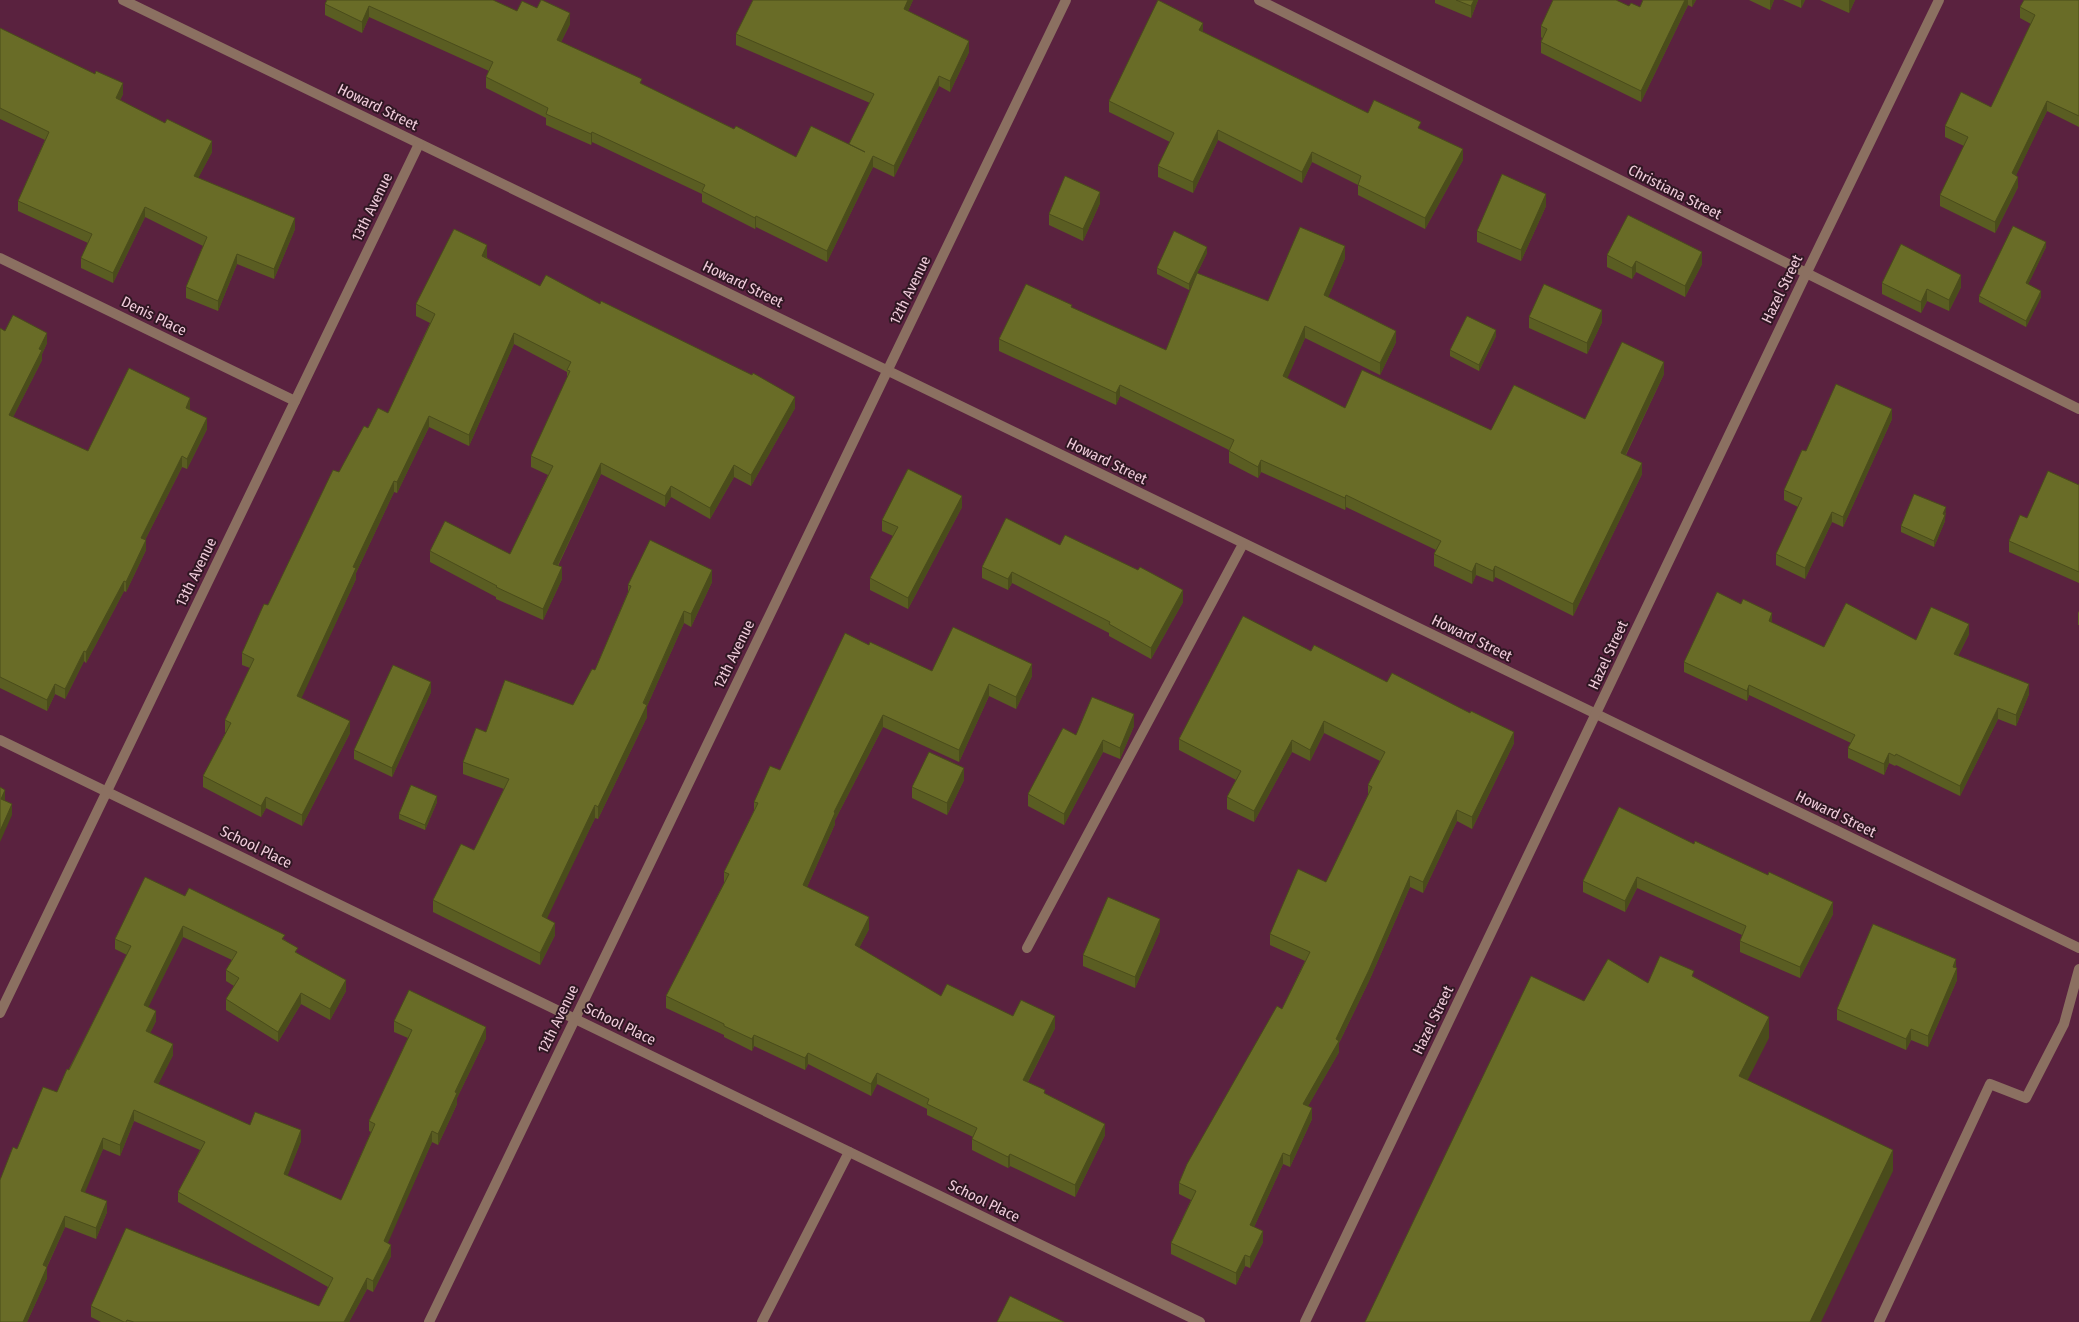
<svg xmlns="http://www.w3.org/2000/svg" width="2079" height="1322" viewBox="0 0 2079 1322" font-family="'Fira Sans Condensed',sans-serif">
	<rect width="100%" height="100%" fill="#5a223f"/>
	<g fill="none" stroke-linecap="round" stroke-linejoin="round">
		<g stroke="#8b7061" stroke-width="10">
			<polyline points="1027,948 1243,544"/>
			<polyline points="762,1322 849,1152"/>
			<polyline points="1879,1322 1990,1084 2026,1098 2064,1024 2079,969"/>
		</g>
		<g stroke="#8b7061" stroke-width="10">
			<polyline points="123,0 2079,948"/>
			<polyline points="1259,0 2079,409"/>
			<polyline points="0,258 295,401"/>
			<polyline points="0,740 1200,1322"/>
			<polyline points="0,1013 419,144"/>
			<polyline points="429,1322 1066,0"/>
			<polyline points="1305,1322 1806,274 1939,0"/>
		</g>
	</g>
	<g fill="#5a5d22">
		<polygon points="913,0 908,11 969,52 950,92 939,86 894,177 873,167 827,262 756,227 755,229 702,202 702,194 592,142 591,145 546,125 546,118 486,88 486,77 489,71 369,17 362,33 325,15 325,4 517,11 570,24 561,42 642,84 734,129 796,157 849,144 870,103 736,45 736,34"/>
		<polygon points="1435,0 1478,0 1471,18 1435,3"/>
		<polygon points="1643,0 1696,0 1692,7 1688,5 1641,102 1541,53 1541,42 1542,38 1541,37 1541,26 1629,6 1640,7"/>
		<polygon points="1749,0 1774,0 1770,10"/>
		<polygon points="1783,0 1805,0 1801,8"/>
		<polygon points="1820,0 1855,0 1849,13"/>
		<polygon points="2079,0 2079,127 2047,111 2016,175 2018,187 1995,233 1940,206 1940,195 1964,146 1945,137 1945,126 1991,107 2031,24 2020,18 2020,7"/>
		<polygon points="0,28 123,94 120,100 212,152 198,178 295,229 274,279 237,264 218,311 186,298 186,287 203,246 145,217 113,283 81,268 81,258 88,243 18,211 18,201 45,140 0,119"/>
		<polygon points="1203,32 1368,113 1421,130 1463,160 1425,229 1358,195 1358,185 1312,162 1302,183 1218,140 1193,193 1158,177 1158,166 1170,142 1109,112 1109,101"/>
		<polygon points="1100,203 1083,241 1049,225 1049,214"/>
		<polygon points="1546,206 1521,261 1477,242 1477,231"/>
		<polygon points="2046,247 2028,284 2041,297 2026,327 1979,302 1979,296"/>
		<polygon points="1207,253 1189,290 1157,274 1157,268"/>
		<polygon points="1607,255 1702,264 1685,297 1636,272 1632,279 1607,267"/>
		<polygon points="487,256 487,258 540,286 795,408 751,486 734,477 710,519 671,497 665,507 601,474 558,566 562,579 543,620 496,599 496,597 430,562 430,551 510,554 548,475 531,467 531,456 567,378 567,372 514,344 469,446 429,427 397,493 394,492 356,573 356,579 301,698 350,733 302,826 266,808 261,817 203,787 203,776 226,732 225,732 225,720 250,668 242,665 242,653 339,472 368,428 388,413 430,323 416,316 416,304"/>
		<polygon points="1345,258 1328,297 1396,342 1380,375 1305,338 1287,378 1345,408 1491,430 1585,419 1664,374 1626,455 1642,474 1573,616 1495,577 1493,582 1476,575 1472,584 1434,566 1434,554 1436,550 1346,507 1345,510 1261,472 1258,478 1229,463 1229,450 1120,396 1116,405 999,351 999,339 1072,308 1166,350 1268,301"/>
		<polygon points="1882,283 1961,287 1949,311 1927,301 1921,313 1882,294"/>
		<polygon points="1529,317 1602,322 1587,354 1529,328"/>
		<polygon points="0,328 5,331 47,343 42,354 42,360 13,417 88,451 190,409 190,410 207,429 187,469 182,467 145,540 146,550 126,592 124,591 86,663 84,661 65,699 55,694 47,711 0,688"/>
		<polygon points="1496,336 1479,371 1450,356 1450,350"/>
		<polygon points="1892,419 1843,527 1832,522 1805,579 1776,565 1776,554 1798,507 1784,500 1784,490 1806,451"/>
		<polygon points="2079,485 2079,583 2009,552 2009,541 2027,518"/>
		<polygon points="962,507 908,609 870,590 870,578 893,536 882,531 882,520"/>
		<polygon points="1946,513 1945,515 1945,521 1934,547 1901,532 1901,526"/>
		<polygon points="1060,545 1183,602 1151,659 1109,636 1109,633 1012,583 1008,590 982,578 982,567"/>
		<polygon points="712,582 691,627 684,623 647,706 647,717 598,819 595,818 546,919 555,935 540,965 433,912 433,900 474,850 504,789 463,774 463,762 573,705 595,670 628,592 628,585"/>
		<polygon points="2079,611 2079,625 2078,625 2078,613"/>
		<polygon points="1772,623 1824,647 1916,640 1969,634 1958,656 2029,694 2016,726 1998,719 1960,796 1896,765 1895,766 1889,763 1884,775 1848,758 1848,748 1851,743 1749,695 1747,701 1684,672 1684,662"/>
		<polygon points="869,645 932,671 1032,676 1016,709 989,696 959,762 883,727 835,820 835,824 807,887 869,929 859,948 941,996 1055,1028 1028,1082 1105,1135 1075,1197 1010,1166 1008,1168 972,1150 972,1139 973,1137 927,1115 927,1109 877,1084 871,1096 808,1064 805,1070 754,1046 752,1051 724,1037 724,1035 666,1008 666,996 724,883 724,872 754,811 754,802 780,770"/>
		<polygon points="1311,651 1387,682 1514,743 1472,829 1457,821 1423,893 1410,887 1369,981 1339,1043 1339,1052 1308,1106 1312,1119 1290,1167 1283,1164 1254,1227 1263,1242 1250,1268 1245,1266 1236,1285 1171,1254 1171,1243 1191,1200 1179,1194 1179,1183 1282,1009 1305,961 1270,945 1270,934 1326,882 1368,795 1368,785 1380,761 1324,733 1310,761 1292,752 1254,822 1227,809 1227,797 1236,780 1179,750 1179,739"/>
		<polygon points="431,692 392,777 354,759 354,750"/>
		<polygon points="1134,726 1120,759 1103,752 1064,825 1028,806 1028,794 1076,735"/>
		<polygon points="964,780 947,815 912,798 912,787"/>
		<polygon points="437,802 425,830 399,819 399,814"/>
		<polygon points="1619,807 1833,914 1800,978 1740,952 1740,941 1742,935 1637,888 1625,912 1583,892 1583,881"/>
		<polygon points="185,896 285,940 298,954 346,991 330,1020 301,1004 278,1042 226,1010 226,999 234,986 226,981 226,970 232,960 183,937 148,1007 156,1021 150,1033 173,1055 158,1084 250,1125 301,1141 287,1176 341,1200 371,1132 369,1131 369,1121 408,1038 394,1032 394,1021 486,1038 457,1098 457,1104 438,1145 432,1142 387,1243 391,1256 373,1292 367,1289 349,1322 101,1322 91,1317 91,1306 319,1306 328,1287 178,1202 178,1192 200,1150 134,1121 120,1156 103,1149 84,1192 107,1212 96,1239 65,1227 47,1267 47,1278 27,1322 0,1322 17,1149 57,1092 127,955 115,949 115,939"/>
		<polygon points="1160,931 1135,988 1083,966 1083,955"/>
		<polygon points="1956,968 1957,980 1928,1047 1911,1040 1906,1050 1837,1020 1837,1009"/>
	</g>
	<g fill="#4a4c1b">
		<polygon points="908,0 913,0 904,20 904,9"/>
		<polygon points="1474,0 1478,0 1471,18 1471,6"/>
		<polygon points="1685,0 1688,0 1688,5 1641,102 1641,91"/>
		<polygon points="1692,0 1696,0 1692,7"/>
		<polygon points="1770,0 1774,0 1770,10"/>
		<polygon points="1801,0 1805,0 1801,8"/>
		<polygon points="1849,0 1855,0 1849,13"/>
		<polygon points="369,6 369,17 362,33 362,22"/>
		<polygon points="570,13 570,24 557,50 557,40"/>
		<polygon points="1203,23 1203,33 1199,30"/>
		<polygon points="969,41 969,52 950,92 950,81"/>
		<polygon points="939,76 939,86 894,177 894,166"/>
		<polygon points="123,83 123,94 116,108 116,98"/>
		<polygon points="2047,101 2047,111 2012,184 2012,173"/>
		<polygon points="1218,130 1218,140 1193,193 1193,182"/>
		<polygon points="592,132 592,142 591,145 591,134"/>
		<polygon points="212,141 212,152 194,186 194,176"/>
		<polygon points="1463,149 1463,160 1425,229 1425,218"/>
		<polygon points="1312,152 1312,162 1302,183 1302,172"/>
		<polygon points="873,156 873,167 827,262 827,251"/>
		<polygon points="2018,177 2018,187 1995,233 1995,222"/>
		<polygon points="1100,192 1100,203 1083,241 1083,229"/>
		<polygon points="1546,194 1546,206 1521,261 1521,250"/>
		<polygon points="145,207 145,217 113,283 113,273"/>
		<polygon points="756,216 756,227 755,229 755,218"/>
		<polygon points="295,218 295,229 274,279 274,269"/>
		<polygon points="2046,242 2046,247 2026,289 2026,283"/>
		<polygon points="487,245 487,256 482,267 482,256"/>
		<polygon points="1345,246 1345,258 1324,307 1324,295"/>
		<polygon points="1207,247 1207,253 1189,290 1189,284"/>
		<polygon points="1702,252 1702,264 1685,297 1685,286"/>
		<polygon points="237,254 237,264 218,311 218,301"/>
		<polygon points="1636,261 1636,272 1632,279 1632,268"/>
		<polygon points="1961,275 1961,287 1949,311 1949,300"/>
		<polygon points="1927,289 1927,301 1921,313 1921,302"/>
		<polygon points="2041,291 2041,297 2026,327 2026,321"/>
		<polygon points="1602,310 1602,322 1587,354 1587,343"/>
		<polygon points="1305,326 1305,338 1283,388 1283,376"/>
		<polygon points="1496,330 1496,336 1479,371 1479,365"/>
		<polygon points="1396,331 1396,342 1380,375 1380,363"/>
		<polygon points="47,333 47,343 42,354 42,360 9,425 9,415"/>
		<polygon points="514,333 514,344 469,446 469,435"/>
		<polygon points="1664,362 1664,374 1621,464 1621,453"/>
		<polygon points="1120,385 1120,396 1116,405 1116,393"/>
		<polygon points="795,397 795,408 751,486 751,475"/>
		<polygon points="190,398 190,409 186,418 186,408"/>
		<polygon points="1892,409 1892,419 1843,527 1843,517"/>
		<polygon points="429,416 429,427 397,493 397,482"/>
		<polygon points="207,418 207,429 187,469 187,459"/>
		<polygon points="182,456 182,467 141,548 141,538"/>
		<polygon points="1261,460 1261,472 1258,478 1258,467"/>
		<polygon points="601,463 601,474 553,575 553,564"/>
		<polygon points="1642,463 1642,474 1573,616 1573,604"/>
		<polygon points="734,465 734,477 710,519 710,508"/>
		<polygon points="394,481 394,492 356,573 356,579 297,708 297,696 353,567"/>
		<polygon points="671,486 671,497 665,507 665,496"/>
		<polygon points="1346,495 1346,507 1345,510 1345,498"/>
		<polygon points="962,496 962,507 908,609 908,598"/>
		<polygon points="1946,507 1945,521 1934,547 1934,541"/>
		<polygon points="1832,512 1832,522 1805,579 1805,568"/>
		<polygon points="146,540 146,550 126,592 126,582"/>
		<polygon points="1476,563 1476,575 1472,584 1472,572"/>
		<polygon points="1495,566 1495,577 1493,582 1493,571"/>
		<polygon points="562,567 562,579 543,620 543,609"/>
		<polygon points="712,570 712,582 691,627 691,614"/>
		<polygon points="1012,572 1012,583 1008,590 1008,579"/>
		<polygon points="124,581 124,591 86,663 86,652"/>
		<polygon points="1183,590 1183,602 1151,659 1151,648"/>
		<polygon points="684,611 684,623 647,706 647,717 598,819 598,807"/>
		<polygon points="1772,613 1772,624 1769,621"/>
		<polygon points="1969,624 1969,634 1954,664 1954,654"/>
		<polygon points="84,651 84,661 65,699 65,689"/>
		<polygon points="1032,664 1032,676 1016,709 1016,697"/>
		<polygon points="431,682 431,692 392,777 392,768"/>
		<polygon points="55,684 55,694 47,711 47,700"/>
		<polygon points="989,684 989,696 959,762 959,750"/>
		<polygon points="2029,684 2029,694 2016,726 2016,715"/>
		<polygon points="1749,685 1749,695 1747,701 1747,691"/>
		<polygon points="1998,708 1998,719 1960,796 1960,786"/>
		<polygon points="1134,714 1134,726 1120,759 1120,748"/>
		<polygon points="883,715 883,727 835,820 835,824 803,896 803,885 834,812"/>
		<polygon points="350,721 350,733 302,826 302,815"/>
		<polygon points="1324,721 1324,733 1310,761 1310,750"/>
		<polygon points="1514,732 1514,743 1472,829 1472,817"/>
		<polygon points="1103,740 1103,752 1064,825 1064,814"/>
		<polygon points="1292,740 1292,752 1254,822 1254,811"/>
		<polygon points="1889,753 1889,763 1884,775 1884,764"/>
		<polygon points="964,768 964,780 947,815 947,803"/>
		<polygon points="5,790 5,801 1,799"/>
		<polygon points="437,796 437,802 425,830 425,825"/>
		<polygon points="266,797 266,808 261,817 261,806"/>
		<polygon points="12,804 12,815 0,842 0,831"/>
		<polygon points="595,805 595,818 542,929 542,916"/>
		<polygon points="1457,810 1457,821 1423,893 1423,882"/>
		<polygon points="1410,876 1410,887 1369,981 1339,1043 1339,1052 1303,1115 1303,1104 1336,1039"/>
		<polygon points="1637,877 1637,888 1625,912 1625,901"/>
		<polygon points="1833,902 1833,914 1800,978 1800,967"/>
		<polygon points="869,917 869,929 855,956 855,945"/>
		<polygon points="1160,919 1160,931 1135,988 1135,977"/>
		<polygon points="555,923 555,935 540,965 540,953"/>
		<polygon points="183,926 183,937 144,1016 144,1005"/>
		<polygon points="1956,959 1956,971 1953,967"/>
		<polygon points="1957,968 1957,980 1928,1047 1928,1036"/>
		<polygon points="346,980 346,991 330,1020 330,1009"/>
		<polygon points="301,993 301,1004 278,1042 278,1032"/>
		<polygon points="156,1011 156,1021 146,1042 146,1031"/>
		<polygon points="1055,1016 1055,1028 1023,1091 1023,1080"/>
		<polygon points="1769,1017 1769,1038 1739,1097 1739,1076"/>
		<polygon points="486,1027 486,1038 457,1098 457,1104 438,1145 438,1134 455,1092"/>
		<polygon points="1911,1029 1911,1040 1906,1050 1906,1039"/>
		<polygon points="754,1035 754,1046 752,1051 752,1039"/>
		<polygon points="173,1044 173,1055 154,1093 154,1082"/>
		<polygon points="808,1053 808,1064 805,1070 805,1058"/>
		<polygon points="877,1073 877,1084 871,1096 871,1084"/>
		<polygon points="1312,1108 1312,1119 1290,1167 1290,1156"/>
		<polygon points="134,1110 134,1121 120,1156 120,1145"/>
		<polygon points="1105,1124 1105,1135 1075,1197 1075,1185"/>
		<polygon points="301,1130 301,1141 284,1185 284,1174"/>
		<polygon points="432,1131 432,1142 384,1252 384,1241"/>
		<polygon points="103,1138 103,1149 81,1202 81,1191"/>
		<polygon points="1893,1150 1893,1171 1821,1322 1810,1322"/>
		<polygon points="1283,1153 1283,1164 1250,1236 1250,1225"/>
		<polygon points="1010,1154 1010,1166 1008,1168 1008,1157"/>
		<polygon points="107,1201 107,1212 96,1239 96,1228"/>
		<polygon points="65,1216 65,1227 43,1275 43,1265"/>
		<polygon points="1263,1231 1263,1242 1250,1268 1250,1257"/>
		<polygon points="391,1245 391,1256 373,1292 373,1281"/>
		<polygon points="1245,1255 1245,1266 1236,1285 1236,1273"/>
		<polygon points="47,1267 47,1278 27,1322 23,1322"/>
		<polygon points="367,1278 367,1289 349,1322 344,1322"/>
	</g>
	<g fill="#696c27" stroke="#4a4c1b">
		<polygon points="327,0 493,0 517,11 522,1 537,8 541,0 542,0 570,13 557,40 642,79 640,83 734,129 736,126 796,157 811,126 865,152 849,144 874,94 736,34 753,0 908,0 904,9 969,41 950,81 939,76 894,166 873,156 827,251 756,216 755,218 702,191 705,185 592,132 591,134 546,114 548,108 486,77 493,62 369,6 362,22 325,4"/>
		<polygon points="1158,0 1203,23 1199,30 1368,113 1374,100 1421,122 1418,128 1463,149 1425,218 1358,185 1361,176 1312,152 1302,172 1218,130 1193,182 1158,166 1174,133 1109,101"/>
		<polygon points="1456,0 1474,0 1471,6"/>
		<polygon points="1553,0 1616,0 1629,6 1631,3 1640,7 1643,0 1685,0 1641,91 1541,42 1547,29 1541,26"/>
		<polygon points="2024,0 2079,0 2079,116 2047,101 2012,173 2018,177 1995,222 1940,195 1968,137 1945,126 1961,92 1991,107 2035,15 2020,7"/>
		<polygon points="0,28 95,74 96,71 123,83 116,98 165,123 167,119 212,141 194,176 295,218 274,269 237,254 218,301 186,287 207,237 145,207 113,273 81,258 92,234 18,201 49,132 0,108"/>
		<polygon points="1502,174 1546,194 1521,250 1477,231"/>
		<polygon points="1065,176 1100,192 1083,229 1049,214"/>
		<polygon points="1628,215 1702,252 1685,286 1636,261 1632,268 1607,255"/>
		<polygon points="2013,226 2046,242 2026,283 2041,291 2026,321 1979,296"/>
		<polygon points="1300,227 1345,246 1324,295 1396,331 1380,363 1305,326 1283,376 1345,408 1362,370 1491,430 1514,385 1585,419 1622,342 1664,362 1621,453 1642,463 1573,604 1495,566 1493,571 1476,563 1472,572 1434,554 1441,541 1346,495 1345,498 1261,460 1258,467 1229,451 1234,440 1120,385 1116,393 999,339 1026,284 1072,305 1071,307 1166,350 1197,273 1268,301"/>
		<polygon points="454,229 487,245 482,256 540,286 546,275 600,304 601,301 752,375 753,373 795,397 751,475 734,465 710,508 671,486 665,496 601,463 553,564 562,567 543,609 496,587 497,586 430,551 445,521 510,554 553,466 531,456 570,371 567,370 571,362 514,333 469,435 429,416 397,482 394,481 353,567 356,568 297,696 350,721 302,815 266,797 261,806 203,776 231,723 225,720 254,659 242,653 264,604 268,605 333,470 339,472 364,426 368,428 378,408 388,413 435,314 416,304"/>
		<polygon points="1174,231 1207,247 1189,284 1157,268"/>
		<polygon points="1901,244 1961,275 1949,300 1927,289 1921,302 1882,283"/>
		<polygon points="1544,284 1602,310 1587,343 1529,317"/>
		<polygon points="13,315 47,333 39,349 42,350 9,415 88,451 129,368 190,398 186,408 207,418 187,459 182,456 141,538 146,540 126,582 124,581 86,652 84,651 65,689 55,684 47,700 0,677 0,328 5,331"/>
		<polygon points="1467,316 1496,330 1479,365 1450,350"/>
		<polygon points="1836,384 1892,409 1843,517 1832,512 1805,568 1776,554 1802,498 1784,490 1802,450 1806,451"/>
		<polygon points="908,469 962,496 908,598 870,578 898,527 882,520"/>
		<polygon points="2048,471 2079,485 2079,572 2009,541 2020,515 2027,518"/>
		<polygon points="1914,494 1946,507 1943,514 1945,515 1934,541 1901,526"/>
		<polygon points="1006,518 1060,545 1065,535 1138,570 1140,567 1183,590 1151,648 1109,624 1110,622 1012,572 1008,579 982,567"/>
		<polygon points="650,540 712,570 691,614 684,611 643,703 647,705 598,807 595,805 542,916 555,923 540,953 433,900 461,844 474,850 509,779 463,762 476,728 486,732 505,680 573,705 592,669 595,670 631,586 628,585"/>
		<polygon points="1717,592 1741,604 1743,599 1772,613 1769,621 1824,647 1846,603 1916,640 1931,607 1969,624 1954,654 2029,684 2016,715 1998,708 1960,786 1896,754 1895,756 1889,753 1884,764 1848,748 1855,735 1749,685 1747,691 1684,662"/>
		<polygon points="1243,616 1311,651 1314,645 1387,682 1392,673 1470,713 1471,711 1514,732 1472,817 1457,810 1423,882 1410,876 1369,970 1336,1039 1339,1041 1303,1104 1312,1108 1290,1156 1283,1153 1250,1225 1263,1231 1250,1257 1245,1255 1236,1273 1171,1243 1196,1191 1179,1183 1187,1164 1277,1006 1282,1009 1310,952 1270,934 1298,869 1326,882 1372,787 1368,785 1385,752 1324,721 1310,750 1292,740 1254,811 1227,797 1241,771 1179,739"/>
		<polygon points="953,627 1032,664 1016,697 989,684 959,750 883,715 834,812 835,813 803,885 869,917 855,945 941,996 947,984 1013,1016 1021,1000 1055,1016 1023,1080 1045,1090 1044,1093 1105,1124 1075,1185 1010,1154 1008,1157 972,1139 977,1128 927,1104 929,1099 877,1073 871,1084 808,1053 805,1058 754,1035 752,1039 724,1026 724,1024 666,996 729,874 724,872 758,803 754,802 770,766 780,770 845,633 869,645 870,642 932,671"/>
		<polygon points="393,665 431,682 392,768 354,750"/>
		<polygon points="1092,697 1134,714 1120,748 1103,740 1064,814 1028,794 1063,728 1076,735"/>
		<polygon points="929,752 964,768 947,803 912,787"/>
		<polygon points="411,785 437,796 425,825 399,814"/>
		<polygon points="0,787 5,790 1,799 12,804 0,831"/>
		<polygon points="1619,807 1694,844 1695,841 1768,875 1769,872 1833,902 1800,967 1740,941 1746,926 1637,877 1625,901 1583,881"/>
		<polygon points="145,877 185,896 189,888 285,935 282,939 298,948 295,952 346,980 330,1009 301,993 278,1032 226,999 239,978 226,970 237,952 183,926 144,1005 156,1011 146,1031 173,1044 154,1082 250,1125 255,1112 301,1130 284,1174 341,1200 375,1124 369,1121 412,1030 394,1021 409,990 486,1027 455,1092 457,1093 438,1134 432,1131 384,1241 391,1245 373,1281 367,1278 344,1322 134,1322 127,1320 126,1322 124,1322 91,1306 126,1228 319,1306 333,1278 178,1192 205,1142 134,1110 120,1145 103,1138 81,1191 107,1201 96,1228 65,1216 43,1265 47,1267 23,1322 0,1322 0,1180 13,1147 17,1149 43,1087 57,1092 67,1069 69,1070 131,946 115,939"/>
		<polygon points="1108,897 1160,919 1135,977 1083,955"/>
		<polygon points="1873,924 1956,959 1953,967 1957,968 1928,1036 1911,1029 1906,1039 1837,1009"/>
		<polygon points="1660,956 1694,971 1692,976 1769,1017 1739,1076 1893,1150 1810,1322 1365,1322 1531,976 1584,1001 1608,959 1648,983"/>
		<polygon points="1010,1296 1064,1322 997,1322"/>
	</g>
	<g text-anchor="middle" dominant-baseline="central" stroke-width="4" stroke-linejoin="round" paint-order="stroke">
		<g font-size="15" fill="#f0ccdb" stroke="#301723">
			<text transform="translate(378 107) rotate(26)">Howard Street</text>
			<text transform="translate(1675 192) rotate(27)">Christiana Street</text>
			<text transform="translate(372 207) rotate(-64)">13th Avenue</text>
			<text transform="translate(743 284) rotate(26)">Howard Street</text>
			<text transform="translate(1782 289) rotate(-64)">Hazel Street</text>
			<text transform="translate(910 290) rotate(-64)">12th Avenue</text>
			<text transform="translate(154 316) rotate(26)">Denis Place</text>
			<text transform="translate(1107 461) rotate(26)">Howard Street</text>
			<text transform="translate(196 572) rotate(-64)">13th Avenue</text>
			<text transform="translate(1472 638) rotate(26)">Howard Street</text>
			<text transform="translate(734 654) rotate(-64)">12th Avenue</text>
			<text transform="translate(1608 655) rotate(-65)">Hazel Street</text>
			<text transform="translate(1836 814) rotate(26)">Howard Street</text>
			<text transform="translate(256 847) rotate(26)">School Place</text>
			<text transform="translate(558 1019) rotate(-64)">12th Avenue</text>
			<text transform="translate(1433 1020) rotate(-64)">Hazel Street</text>
			<text transform="translate(620 1024) rotate(26)">School Place</text>
			<text transform="translate(984 1201) rotate(26)">School Place</text>
		</g>
	</g>
</svg>
